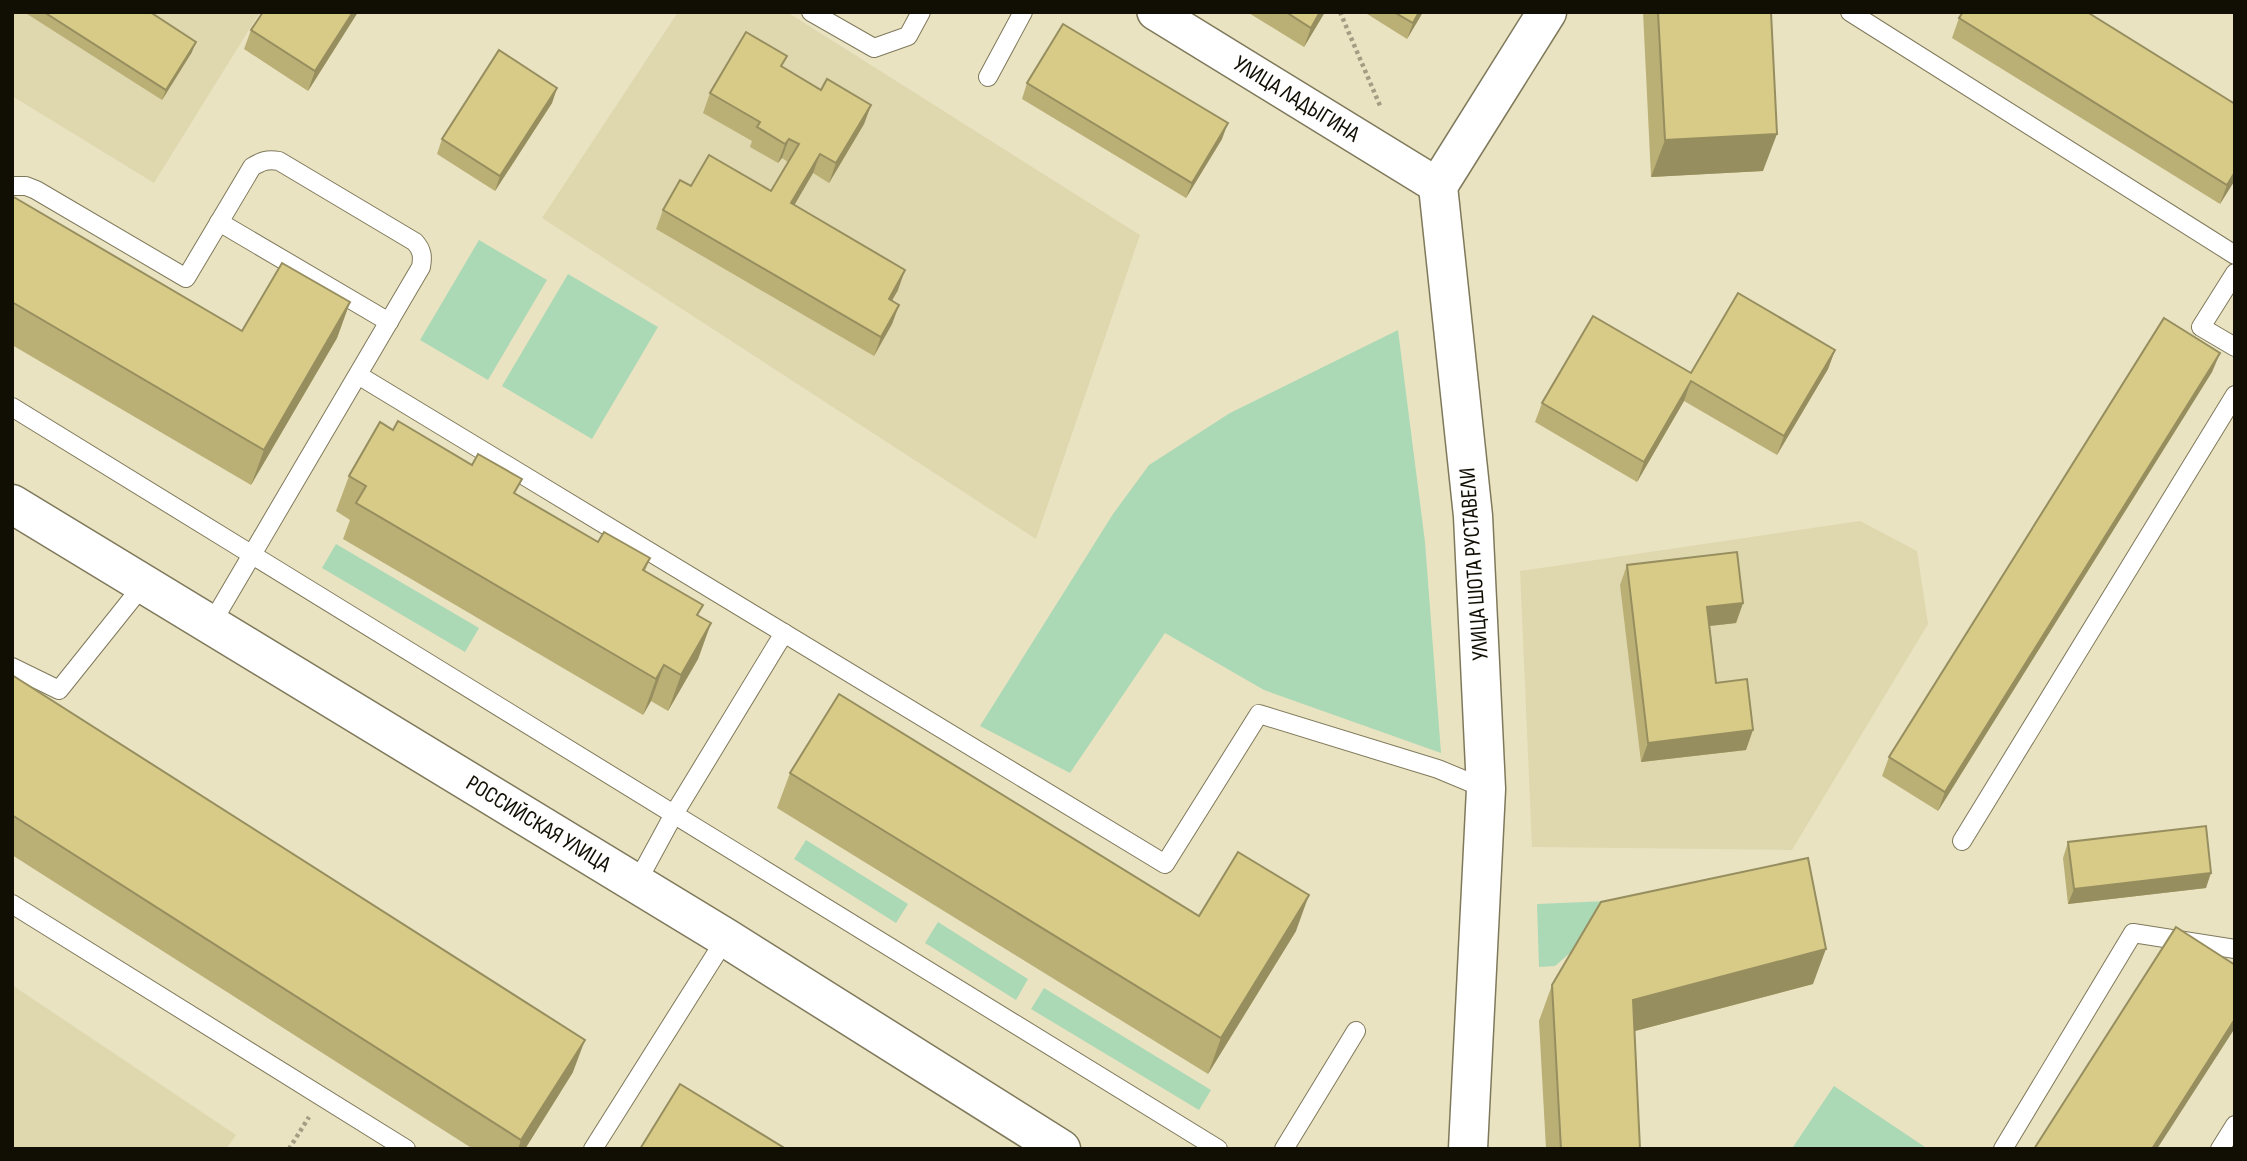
<svg xmlns="http://www.w3.org/2000/svg" width="2247" height="1161" viewBox="0 0 2247 1161" font-family="'Sofia Sans Condensed',sans-serif">
	<rect width="100%" height="100%" fill="#eae3c2"/>
	<g fill="#dfd7ae">
		<polygon points="12,12 260,12 154,183 12,96"/>
		<polygon points="678,12 787,12 1140,235 1036,539 542,218"/>
		<polygon points="1860,521 1917,551 1928,624 1792,850 1532,847 1520,571"/>
		<polygon points="12,985 236,1135 226,1149 12,1149"/>
	</g>
	<g fill="#abd9b6">
		<polygon points="479,240 547,280 488,380 420,340"/>
		<polygon points="568,274 658,327 592,439 502,386"/>
		<polygon points="1398,330 1425,542 1441,753 1264,690 1165,633 1070,773 980,726 1113,514 1149,465 1230,413"/>
		<polygon points="336,544 479,628 465,652 322,568"/>
		<polygon points="806,840 908,904 896,923 794,859"/>
		<polygon points="1608,901 1609,919 1555,966 1539,967 1537,904"/>
		<polygon points="938,922 1028,979 1016,1000 925,943"/>
		<polygon points="1044,988 1211,1090 1199,1110 1031,1009"/>
		<polygon points="1834,1086 1928,1149 1796,1149 1793,1147"/>
	</g>
	<g fill="none" stroke-linecap="round" stroke-linejoin="round">
		<defs>
			<g id="service">
				<polyline points="811,12 874,48 908,36 921,12"/>
				<polyline points="1850,12 2235,255"/>
				<polyline points="988,77 1023,12"/>
				<path d="M12,186H26L36,190L186,278L252,167C262,161 267,159 279,161L415,242C422,250 423,256 421,267L210,626"/>
				<polyline points="219,222 389,322"/>
				<polyline points="2235,273 2201,327 2235,347"/>
				<polyline points="358,375 1165,864 1259,714 1438,769 1486,789"/>
				<polyline points="12,407 1218,1149"/>
				<polyline points="12,667 59,690 143,585"/>
				<polyline points="1962,841 2235,395"/>
				<polyline points="636,884 674,814 784,633"/>
				<polyline points="12,904 406,1149"/>
				<polyline points="593,1149 726,938"/>
				<polyline points="1284,1149 1356,1031"/>
				<polyline points="2003,1149 2133,933 2235,949"/>
				<polyline points="2220,1149 2235,1125"/>
			</g>
			<g id="minor">
				<path id="s1" d="M1155,12L1438,186"/>
			</g>
			<polyline id="tertiary" points="1468,1149 1486,789 1473,516 1438,186 1547,12"/>
			<g id="secondary">
				<path id="s2" d="M12,504L726,938L1061,1149"/>
			</g>
		</defs>
		<use href="#service" stroke="#7f795b" stroke-width="20"/>
		<use href="#minor" stroke="#7f795b" stroke-width="38"/>
		<use href="#tertiary" stroke="#7f795b" stroke-width="41"/>
		<use href="#secondary" stroke="#7f795b" stroke-width="41"/>
		<g stroke="#a29d83" stroke-width="4.5" stroke-dasharray="3.5 3.5" stroke-linecap="butt">
			<polyline points="1340,12 1381,108"/>
			<polyline points="289,1149 309,1117"/>
		</g>
		<use href="#service" stroke="#fff" stroke-width="18"/>
		<use href="#minor" stroke="#fff" stroke-width="35"/>
		<use href="#tertiary" stroke="#fff" stroke-width="38"/>
		<use href="#secondary" stroke="#fff" stroke-width="38"/>
	</g>
	<g fill="#baaf75">
		<polygon points="24,12 150,12 192,52 162,100"/>
		<polygon points="263,12 358,12 308,91 244,49 251,30"/>
		<polygon points="1247,12 1325,12 1304,47"/>
		<polygon points="1364,12 1423,12 1407,39"/>
		<polygon points="1643,12 1771,12 1763,171 1651,177"/>
		<polygon points="1959,18 2235,180 2220,204 1952,38"/>
		<polygon points="783,67 821,90 871,105 864,124 829,183 813,173 794,205 898,290 892,300 899,305 892,324 874,356 656,229 663,210 691,186 771,191 788,162 782,158 778,163 750,147 752,141 703,113 710,93"/>
		<polygon points="1027,83 1222,139 1186,198 1022,99"/>
		<polygon points="557,88 552,103 495,191 437,154 442,139"/>
		<polygon points="12,196 242,331 350,302 337,338 251,485 12,345"/>
		<polygon points="1835,350 1828,369 1777,455 1684,401 1637,482 1535,422 1542,403 1691,373"/>
		<polygon points="2220,353 2212,372 1938,811 1882,776 1889,757"/>
		<polygon points="393,430 516,494 598,542 650,558 645,571 699,616 711,623 698,659 668,711 651,701 643,715 343,539 350,520 336,511 349,476"/>
		<polygon points="1627,565 1743,603 1736,623 1710,626 1716,683 1746,750 1641,762 1620,585"/>
		<polygon points="12,675 573,1072 525,1149 473,1149 12,855"/>
		<polygon points="790,773 1199,916 1296,931 1208,1074 777,808"/>
		<polygon points="2068,842 2206,888 2068,904 2063,858"/>
		<polygon points="1813,984 1635,1031 1640,1149 1546,1149 1539,1021 1552,985"/>
	</g>
	<g fill="#978e5f">
		<polygon points="353,12 358,12 308,91 315,71"/>
		<polygon points="1320,12 1325,12 1304,47 1311,28"/>
		<polygon points="1419,12 1423,12 1407,39 1413,23"/>
		<polygon points="196,42 192,52 162,100 166,90"/>
		<polygon points="557,88 552,103 495,191 500,176"/>
		<polygon points="871,105 864,124 829,183 836,163"/>
		<polygon points="1228,123 1222,139 1186,198 1192,183"/>
		<polygon points="1777,134 1763,171 1651,177 1665,140"/>
		<polygon points="789,139 782,158 778,163 785,144"/>
		<polygon points="820,154 813,173 784,223 791,203"/>
		<polygon points="2235,172 2235,180 2220,204 2227,185"/>
		<polygon points="905,270 898,290 882,318 889,299"/>
		<polygon points="350,302 337,338 251,485 264,450"/>
		<polygon points="899,305 892,324 874,356 881,337"/>
		<polygon points="1835,350 1828,369 1777,455 1784,436"/>
		<polygon points="2220,353 2212,372 1938,811 1945,792"/>
		<polygon points="1691,381 1684,401 1637,482 1644,462"/>
		<polygon points="1743,603 1736,623 1700,627 1707,607"/>
		<polygon points="711,623 698,659 668,711 681,675"/>
		<polygon points="664,665 651,701 643,715 656,679"/>
		<polygon points="1753,730 1746,750 1641,762 1648,743"/>
		<polygon points="2211,873 2206,888 2068,904 2074,889"/>
		<polygon points="1309,895 1296,931 1208,1074 1221,1038"/>
		<polygon points="1826,949 1813,984 1620,1035 1633,1000"/>
		<polygon points="2235,1019 2235,1028 2157,1149 2152,1149"/>
		<polygon points="585,1040 573,1072 525,1149 518,1149 521,1140"/>
	</g>
	<g fill="#d8cb88" stroke="#978e5f" stroke-width="2">
		<polygon points="44,12 150,12 196,42 166,90"/>
		<polygon points="263,12 353,12 315,71 251,30"/>
		<polygon points="1286,12 1320,12 1311,28"/>
		<polygon points="1394,12 1419,12 1413,23"/>
		<polygon points="1658,12 1771,12 1777,134 1665,140"/>
		<polygon points="1963,12 2087,12 2235,104 2235,172 2227,185 1959,18"/>
		<polygon points="1063,24 1228,123 1192,183 1027,83"/>
		<polygon points="746,32 787,56 781,66 821,90 827,79 871,105 836,163 820,154 791,203 905,270 889,299 899,305 881,337 663,210 680,180 691,186 709,155 771,191 799,144 789,139 785,144 757,127 760,122 710,93"/>
		<polygon points="499,50 557,88 500,176 442,139"/>
		<polygon points="12,196 242,331 282,263 350,302 264,450 12,302"/>
		<polygon points="1738,293 1835,350 1784,436 1691,381 1644,462 1542,403 1593,316 1691,373"/>
		<polygon points="2164,318 2220,353 1945,792 1889,757"/>
		<polygon points="398,421 472,465 478,454 522,479 514,493 598,542 604,532 650,558 643,570 703,605 697,615 711,623 681,675 664,665 656,679 356,503 366,486 349,476 380,422 393,430"/>
		<polygon points="1737,552 1743,603 1707,607 1716,683 1747,679 1753,730 1648,743 1627,565"/>
		<polygon points="12,675 585,1040 521,1140 12,815"/>
		<polygon points="839,694 1199,916 1238,852 1309,895 1221,1038 790,773"/>
		<polygon points="2206,826 2211,873 2074,889 2068,842"/>
		<polygon points="1808,858 1826,949 1633,1000 1640,1149 1561,1149 1552,985 1601,902"/>
		<polygon points="2176,927 2235,965 2235,1019 2152,1149 2034,1149"/>
		<polygon points="680,1084 786,1149 640,1149"/>
	</g>
	<g text-anchor="middle" dominant-baseline="central" stroke-width="6" stroke-linejoin="round" paint-order="stroke">
		<g font-size="23" fill="#110e04" stroke="#fff">
			<text stroke="none"><textPath href="#s1" startOffset="166">УЛИЦА ЛАДЫГИНА</textPath></text>
			<text transform="translate(1474 564) rotate(-94)">УЛИЦА ШОТА РУСТАВЕЛИ</text>
			<text stroke="none"><textPath href="#s2" startOffset="616">РОССИЙСКАЯ УЛИЦА</textPath></text>
		</g>
	</g>
	<rect width="2247" height="1161" fill="none" stroke="#110e04" stroke-width="28"/>
</svg>
